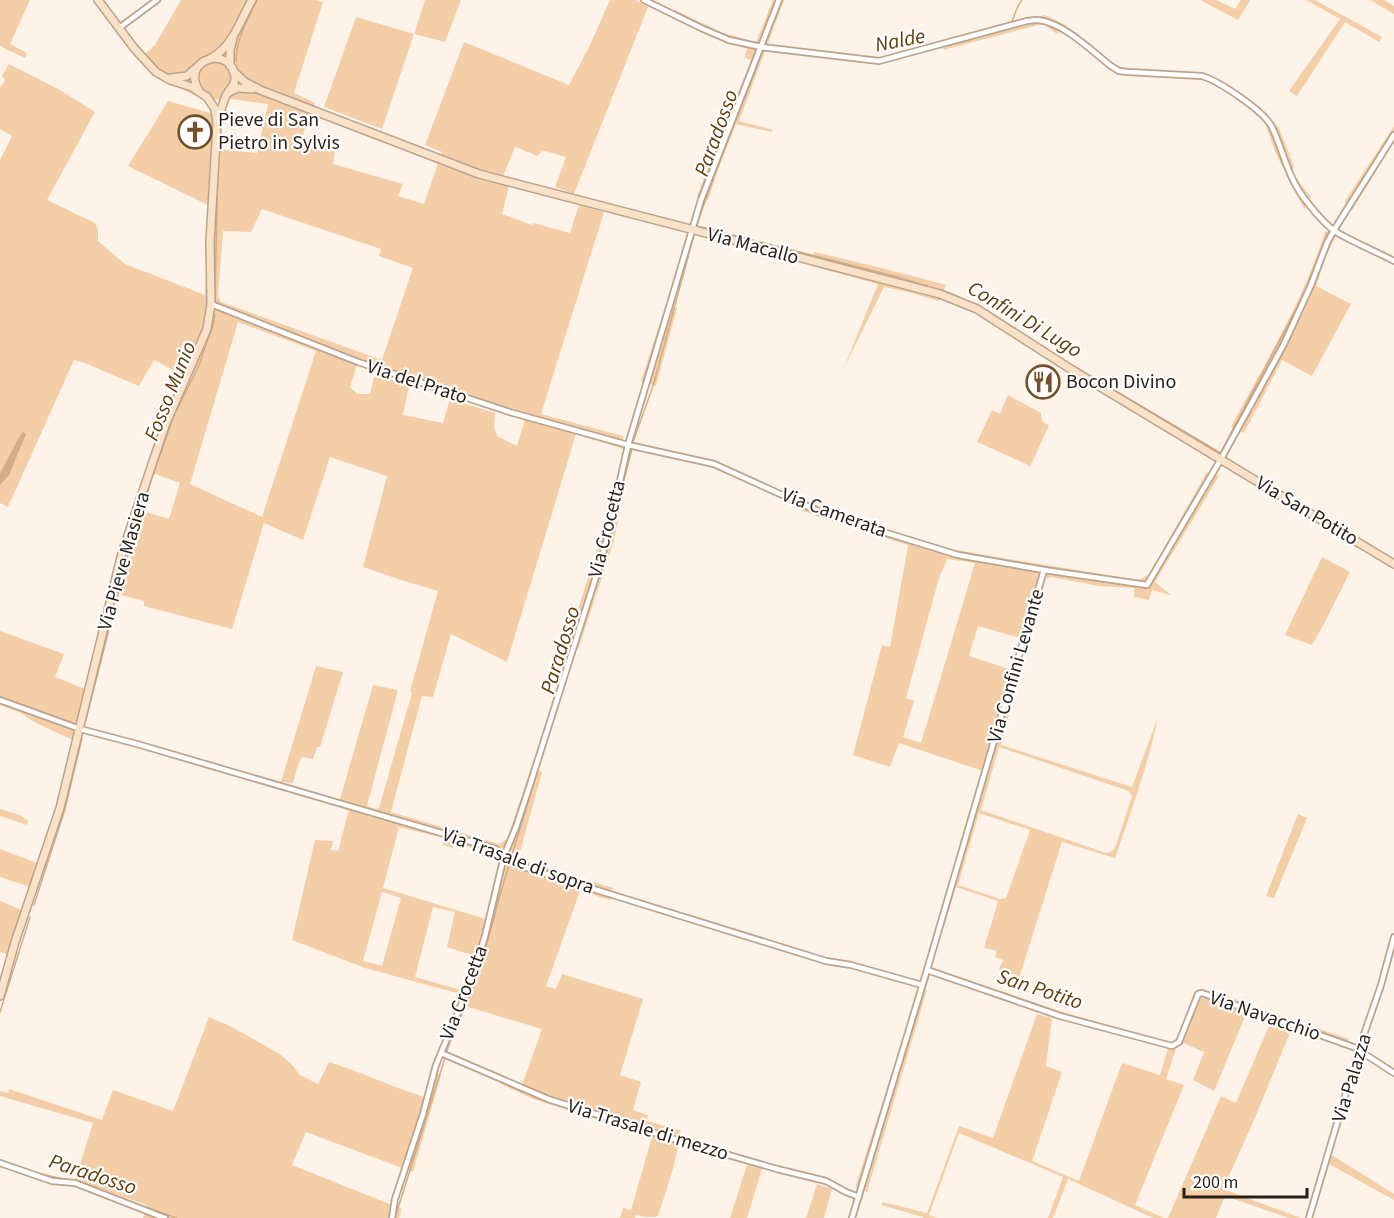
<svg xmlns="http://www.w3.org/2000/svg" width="1394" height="1218" viewBox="0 0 1394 1218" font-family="'Source Sans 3',sans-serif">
	<rect width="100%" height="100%" fill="#fdf3e9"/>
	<g fill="#f4cea7" fill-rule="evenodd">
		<polygon points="0,0 30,0 10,44 27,53 25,58 0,46"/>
		<path d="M181,0H316L323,2L294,93L315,103L309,114L301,141L335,152L333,164L403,184L398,196L424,204L442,152L425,145L464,42L569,85L589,47L610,0H635L648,7L574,194L555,187L566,157L542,150L538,156L515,147L500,183L509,186L502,214L532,225L533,223L570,233L579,205L604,212L541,414L623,436V449L576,434L507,662L451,634L433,697L422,696L391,812L499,844L507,839L531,768L542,772L518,859L613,888L610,900L580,891L546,986L556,989L562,974L643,999L620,1075L641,1082L633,1110L648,1115L647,1121L681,1131L674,1166L658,1216C652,1218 643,1217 636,1215L635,1218H620L623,1208L631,1210L652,1137L533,1099L501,1084L504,1077L522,1085L542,1029L458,1004L461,994L365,968L292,940L315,840L333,841L331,850L338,851L349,810L338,806L373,685L398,690L367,806L376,809L379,808L412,693L410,691L438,591L398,579L363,567L387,476L330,457L303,540L264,523L232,629L144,606V601L121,595L143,511L169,519L180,483L147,471L183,375L154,360L139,386L85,363L74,360L8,507L0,503V160L12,136L0,129V88L5,80L2,76L9,64L60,90L95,112L47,200L95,223L98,230V241L125,264L205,295L210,206L128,166L168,101L214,114L219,149L257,153L268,104L231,99L204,100L158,78L140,58L155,45ZM262,209L381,249L379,256L413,268L382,360L221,302L218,296L223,231L251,232ZM238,322L316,351L262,517L190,484ZM359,359L527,413L517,446L497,436L494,427L495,413L450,399L443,423L403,415L409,386L375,374L370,394H357L350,387ZM399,827L444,838L443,845L453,848L455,843L489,853L501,859L486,919L383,888ZM382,892L401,898L382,966L363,961ZM433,907L455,912L447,947L475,956L464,991L415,977Z"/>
		<polygon points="425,0 461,0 445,42 414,34 382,129 324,107 356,17 414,34"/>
		<polygon points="773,0 784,0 739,121 773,130 772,132 736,124 716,175 708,200 697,196 751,60 744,58 747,49 696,29 671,17 675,10 723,33 756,42"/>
		<polygon points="1200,0 1216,0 1235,9 1241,0 1250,0 1238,20"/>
		<polygon points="1306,0 1315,0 1382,37 1379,42 1345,22 1297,96 1289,91 1340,19"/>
		<polygon points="1370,0 1384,0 1394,6 1394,14"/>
		<polygon points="1045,15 1067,26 1057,34 1045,25 1038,25 943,50 948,38"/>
		<polygon points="1266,126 1278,126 1294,166 1292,172 1296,178 1311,197 1304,209 1276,154"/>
		<polygon points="1394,126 1394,142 1352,210 1345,201"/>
		<path d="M1325,231L1335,238L1326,256L1316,286L1351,304L1312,376L1282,360L1244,433L1231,427C1265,363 1304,300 1325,231Z"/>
		<path d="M814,252C858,262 902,273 946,285L939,301L908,292L884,287L843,370L878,284L811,266Z"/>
		<polygon points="666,305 677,308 656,386 641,381"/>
		<path d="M1008,395L1041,413C1041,420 1043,423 1049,425L1030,467L1026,464L977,442L992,410L1000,414Z"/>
		<path d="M1207,472L1219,476L1155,582L1171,595L1152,590L1149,600L1134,597V588L1099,586L1051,577L1046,579L1025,648L1019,646L1020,638L978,626L969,656L1012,670L1009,680L1017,683L1001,745L1132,787L1158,717C1148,766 1131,812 1115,858L1062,842L1015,991L1012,990L1016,975L999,969L1003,960L995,957L997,951L984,948L998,901L956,887L944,927L938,925L983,771L899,743L890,767L853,755L882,645L890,647L908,545L822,518L798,509L802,499L842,516L946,548L990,556L1139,580L1149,574ZM947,559L975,563L921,743L903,737L914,701L906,698L939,578ZM999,747L1129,791L1132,796L1115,848L1111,852L1106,853L981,810ZM979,813L1030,830L1006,898L1000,899L958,885Z"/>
		<polygon points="610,508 620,510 614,541 578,650 566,648"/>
		<polygon points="1322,557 1350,572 1325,622 1312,645 1285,635"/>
		<polygon points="0,631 64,654 55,677 85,689 73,740 36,723 21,713 0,705"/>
		<polygon points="316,666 343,672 320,747 317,747 313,759 302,757 299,762 293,783 281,782"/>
		<polygon points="0,809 20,815 28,821 27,825 0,816"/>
		<polygon points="1298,814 1307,818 1274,898 1266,896"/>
		<polygon points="0,849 37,863 30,887 0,877"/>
		<polygon points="0,901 22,910 9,955 0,952"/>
		<polygon points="919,988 927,990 867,1192 855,1188"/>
		<polygon points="1227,994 1228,996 1246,1004 1349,1039 1343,1049 1340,1045 1292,1028 1254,1120 1223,1189 1301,1218 1289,1218 1225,1196 1216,1218 1168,1218 1221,1096 1236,1103 1271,1021 1247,1012 1214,1091 1193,1080 1204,1052 1183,1043 1198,1000 1205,997 1222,1003"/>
		<polygon points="1037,1014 1052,1018 1046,1066 1062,1072 1032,1161 1079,1181 1122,1063 1160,1075 1168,1048 1176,1049 1166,1079 1184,1085 1135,1205 1164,1218 1153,1218 1068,1179 1053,1218 1048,1218 1063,1177 959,1133 929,1215 937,1218 923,1218 923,1217 881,1205 883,1202 927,1213 959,1126 993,1138"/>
		<path d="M209,1017L232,1027L280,1054L293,1066L300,1075L318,1084L329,1062C361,1072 392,1087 424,1097L431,1071L441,1075L413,1172L306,1132L292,1165L402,1209L399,1218H143L147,1205L75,1180L93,1123L0,1096V1091L8,1093L9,1089L102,1120L113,1090L173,1111Z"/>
		<polygon points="1326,1154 1335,1157 1394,1194 1394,1200 1329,1164 1313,1218 1305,1218"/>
		<polygon points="747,1165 762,1169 747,1218 730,1218"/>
		<polygon points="817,1184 832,1189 824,1218 806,1218"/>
	</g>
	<polygon fill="#d4ad85" points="23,432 26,434 9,475 0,485 0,474 18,439"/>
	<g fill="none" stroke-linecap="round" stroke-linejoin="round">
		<g stroke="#d4ad85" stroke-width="1.5">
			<polyline points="1011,24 1018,6 1022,0"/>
			<polyline points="765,45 772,23"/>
			<polyline points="940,47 1010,28"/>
			<polyline points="763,50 808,55"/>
			<path d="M236,61C236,40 248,18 257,0"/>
			<path d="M697,225C716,166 741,109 763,50"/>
			<polyline points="697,226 898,277 952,294 967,301"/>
			<polyline points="215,302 218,158"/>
			<polyline points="1053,354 1219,452 1221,452 1304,294 1329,230"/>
			<polyline points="633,442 654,383 694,235"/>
			<polyline points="152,478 173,418 199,365 213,325 215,314"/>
			<polyline points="603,562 632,449"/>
			<polyline points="116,602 128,555 151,481"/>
			<polyline points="85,723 115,606"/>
			<polyline points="511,858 563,687"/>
			<polyline points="34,905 65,809 82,738"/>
			<polyline points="1247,1007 1357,1045"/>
			<polyline points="0,1012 30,917"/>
			<polyline points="1184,1023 1195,993 1201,991 1203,991"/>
			<path d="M447,1051C454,1029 465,1008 473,986C488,947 496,905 509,865"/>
			<polyline points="32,1172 68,1180"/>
			<polyline points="123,1199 176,1218"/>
			<polyline points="395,1218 445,1058"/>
			<polyline points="855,1218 931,968 1065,1014 1154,1039"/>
		</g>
		<defs>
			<g id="street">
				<path d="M644,0L701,28L729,40L761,47L879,61L1027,21C1035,20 1042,19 1050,23C1072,31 1093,52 1111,66L1119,71L1128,72L1202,76C1219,81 1264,111 1272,127C1284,153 1288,179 1307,202C1314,211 1327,226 1336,232C1355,243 1375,251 1394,261"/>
				<polyline points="119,28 157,0"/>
				<polyline points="211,304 358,362 513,413 628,445 714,464 822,513 958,555 1044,570"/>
				<polyline points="0,700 80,729 137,744 496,849 509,862 558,878 826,961 851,965 922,985"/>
				<polyline points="927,970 1060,1016 1172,1046 1179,1042 1197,997 1198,994 1202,993 1359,1049"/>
				<polyline points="1360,1051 1394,1073"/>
				<polyline points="441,1053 548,1099 680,1141 777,1169 826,1181 846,1192 859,1197"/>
				<polyline points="0,1163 52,1181 75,1183 165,1218"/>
				<polyline points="392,1218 395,1199 423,1114 436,1065 471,981 485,936 504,856 516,827 528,791 599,567 607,539 628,445 701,200 779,0"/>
				<polyline points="852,1218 927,970 1044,570 1147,585 1221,459 1284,344 1311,285 1327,243 1334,230 1394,135"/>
				<polyline points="1309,1218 1359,1049 1381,985 1394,937"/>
			</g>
			<g id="secondary">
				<path d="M211,58C232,48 241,19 252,0"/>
				<polyline points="230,66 230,50 233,38"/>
				<polyline points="233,71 245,82 260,90 479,174 940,294 977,309 1069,368 1394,564"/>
				<polyline points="171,78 187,76 196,68"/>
				<path d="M199,91C179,58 233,44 235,78C235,86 230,88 227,94C223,100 220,114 218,121"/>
				<polyline points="229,92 238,88 253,89"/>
				<polyline points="0,996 15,942 60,808 122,553 166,423 207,329 211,304 210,242 217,124 215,109 207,97 192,87 170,80 156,72 134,48 98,0"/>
			</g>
		</defs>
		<use href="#street" stroke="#bca48c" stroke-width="8"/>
		<use href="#secondary" stroke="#bca48c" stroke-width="10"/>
		<use href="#street" stroke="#fff" stroke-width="4.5"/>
		<use href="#secondary" stroke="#f9e2c8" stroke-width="7"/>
	</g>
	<defs>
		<symbol id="church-ring" viewBox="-11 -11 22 22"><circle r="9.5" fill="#fff" stroke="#735029" stroke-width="1.5"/><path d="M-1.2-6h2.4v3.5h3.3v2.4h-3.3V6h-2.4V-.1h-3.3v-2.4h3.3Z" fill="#735029"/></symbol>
		<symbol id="restaurant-ring" viewBox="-11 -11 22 22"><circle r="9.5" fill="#fff" stroke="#735029" stroke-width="1.5"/><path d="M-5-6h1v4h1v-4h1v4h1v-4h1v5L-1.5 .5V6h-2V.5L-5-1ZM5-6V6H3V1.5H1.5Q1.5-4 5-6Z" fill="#735029"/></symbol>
	</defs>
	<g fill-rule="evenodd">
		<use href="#church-ring" x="176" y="113" width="38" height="38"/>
		<use href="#restaurant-ring" x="1024" y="363" width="38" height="38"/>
	</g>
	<g text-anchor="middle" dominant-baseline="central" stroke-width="4.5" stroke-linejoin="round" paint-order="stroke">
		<g font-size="20" fill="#291f16" stroke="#fff" text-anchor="start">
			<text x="218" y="120">Pieve di San<tspan x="218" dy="23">Pietro in Sylvis</tspan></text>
			<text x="1066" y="382">Bocon Divino</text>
		</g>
		<g font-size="20" fill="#291f16" stroke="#fff">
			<text transform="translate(753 246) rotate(15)">Via Macallo</text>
			<text transform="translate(417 382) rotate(18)">Via del Prato</text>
			<text transform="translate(1307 511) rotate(31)">Via San Potito</text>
			<text transform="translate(834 513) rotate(20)">Via Camerata</text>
			<text transform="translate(607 529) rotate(-76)">Via Crocetta</text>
			<text transform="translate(124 561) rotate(-74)">Via Pieve Masiera</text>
			<text transform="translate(1016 666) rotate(-74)">Via Confini Levante</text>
			<text transform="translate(518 861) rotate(20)">Via Trasale di sopra</text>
			<text transform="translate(464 993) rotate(-69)">Via Crocetta</text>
			<text transform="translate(1265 1016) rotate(19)">Via Navacchio</text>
			<text transform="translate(1352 1078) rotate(-73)">Via Palazza</text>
			<text transform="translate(648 1130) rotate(17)">Via Trasale di mezzo</text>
		</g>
		<g font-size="21" font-style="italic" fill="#603a07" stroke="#fff">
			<text transform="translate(900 40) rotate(-11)">Nalde</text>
			<text transform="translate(716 133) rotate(-70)">Paradosso</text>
			<text transform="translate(1025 319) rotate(31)">Confini Di Lugo</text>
			<text transform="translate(170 391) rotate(-68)">Fosso Munio</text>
			<text transform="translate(560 650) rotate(-73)">Paradosso</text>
			<text transform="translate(1040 989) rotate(18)">San Potito</text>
			<text transform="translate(93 1174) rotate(18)">Paradosso</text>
		</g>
	</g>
	<path d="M1184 1188v9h123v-9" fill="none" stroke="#291f16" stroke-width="3"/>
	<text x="1193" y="1188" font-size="18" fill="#291f16" stroke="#ffffff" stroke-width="4.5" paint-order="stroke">200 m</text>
</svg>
